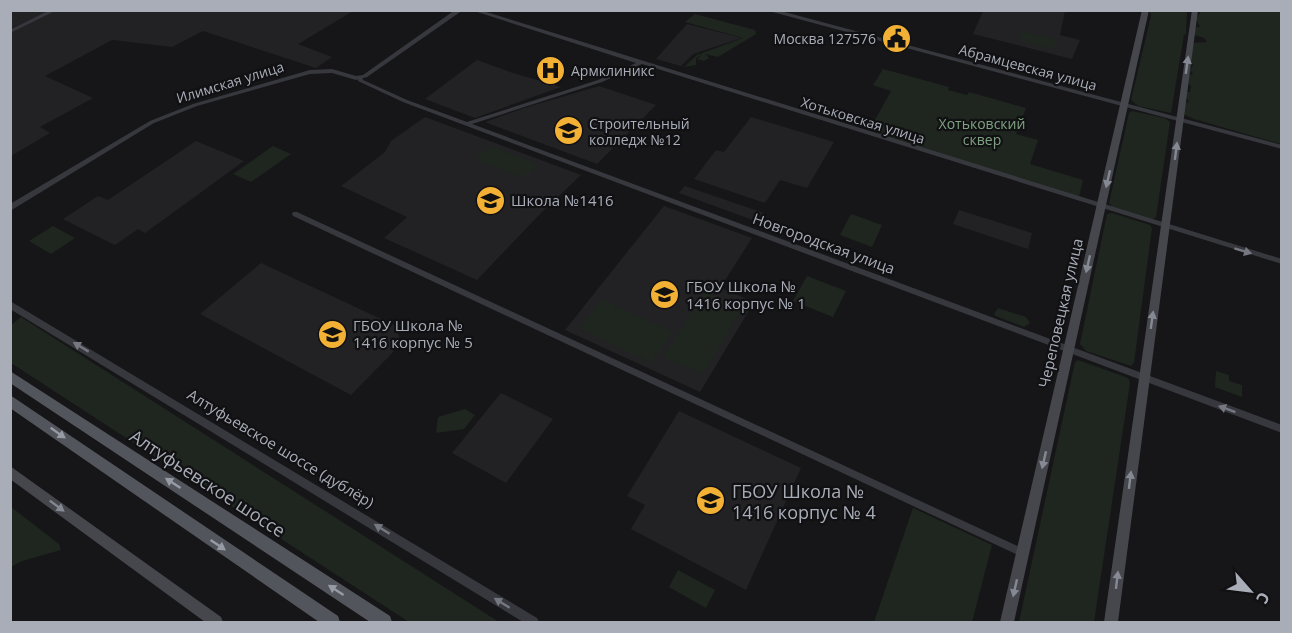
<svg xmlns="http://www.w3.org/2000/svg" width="1292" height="633" viewBox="0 0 1292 633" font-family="'Open Sans',sans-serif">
	<rect width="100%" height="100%" fill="#161618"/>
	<g fill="#222225">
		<polygon points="10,11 353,11 298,44 332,57 316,68 203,31 172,47 112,40 45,76 93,98 40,127 50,133 11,156"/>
		<polygon points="983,11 1065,11 1060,35 1080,40 1072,59 973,34"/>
		<polygon points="687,24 742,38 693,54 681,66 656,59"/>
		<polygon points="477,60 513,73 561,87 475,118 425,99"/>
		<polygon points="599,86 656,105 597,164 485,122 524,108"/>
		<polygon points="425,117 581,175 540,214 477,280 384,238 407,217 341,186 385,152 391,141"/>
		<polygon points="751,117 834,142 807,188 780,180 765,203 694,179 716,150 724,152"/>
		<polygon points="196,141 244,161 145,233 138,229 115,245 63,219 98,196 108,200"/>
		<polygon points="685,186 764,213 758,222 679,193"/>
		<polygon points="664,206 752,238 720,288 754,302 700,392 565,330"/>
		<polygon points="959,210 1032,233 1028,249 953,224"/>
		<polygon points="261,263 394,325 402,343 351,395 200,314"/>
		<polygon points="501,393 553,419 506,483 452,453"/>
		<polygon points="679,411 801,468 746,590 631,529 645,505 627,496"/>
	</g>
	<g fill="#1e261f">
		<polygon points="1150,11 1187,11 1186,34 1184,35 1171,113 1138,106 1131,100 1151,16"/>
		<polygon points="1201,11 1281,11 1281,144 1194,119 1183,114 1184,103 1189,102 1185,95 1186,92 1190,92 1191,86 1187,83 1187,77 1193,73 1190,71 1193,65 1190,58 1191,43 1207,42 1204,38 1191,34 1195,27 1200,27 1196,19"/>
		<polygon points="695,14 755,30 756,34 718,57 705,54 709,58 704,61 697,59 703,54 696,58 696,65 684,67 697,55 743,38 685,22"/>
		<polygon points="1023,32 1057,39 1054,49 1020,41"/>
		<polygon points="883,69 949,87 948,90 967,95 969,92 1026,108 1016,134 1038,140 1030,164 1083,180 1079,197 877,135 878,131 870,129 876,121 875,120 891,91 873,85"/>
		<polygon points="1132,111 1164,118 1170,122 1156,217 1153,219 1113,207 1109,203 1129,113"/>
		<polygon points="273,146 291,154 251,182 233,174"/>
		<polygon points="489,146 538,164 524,178 475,160"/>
		<polygon points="1112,213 1150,225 1152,228 1134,363 1131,366 1086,351 1080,344 1107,214"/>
		<polygon points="851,214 882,225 872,247 840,235"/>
		<polygon points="53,226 75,238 51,254 29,241"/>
		<polygon points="807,276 846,291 833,317 793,301"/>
		<polygon points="705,292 743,307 703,374 663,357"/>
		<polygon points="602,300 673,332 651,363 579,328"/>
		<polygon points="998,308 1026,317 1030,323 1024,327 996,316 994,314"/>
		<polygon points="21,317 499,622 409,622 11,363 11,325"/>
		<polygon points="1078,360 1123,376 1129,379 1130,383 1094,622 1019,622 1075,362"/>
		<polygon points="1216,371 1229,375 1229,381 1242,385 1242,397 1215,387"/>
		<polygon points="465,409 475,415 464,429 436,433 438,417"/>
		<polygon points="11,507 59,544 61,550 22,561 11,567"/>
		<polygon points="913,508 992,545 972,622 874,622"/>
		<polygon points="678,570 715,590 706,608 669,587"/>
	</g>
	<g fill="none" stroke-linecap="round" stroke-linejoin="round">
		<g fill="#37383d" fill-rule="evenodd">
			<polygon points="50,10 57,10 10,33 10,30"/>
			<polygon points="471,10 480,10 1282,259 1282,264 642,64 602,82 472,124 1282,425 1282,433 403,102 358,81 358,77 362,77 363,80 407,100 467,122 598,80 636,63"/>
			<polygon points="293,212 297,212 1026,550 1028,553 1026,556 1023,558 1020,556 293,216 292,214"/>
		</g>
		<g fill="#37383d" fill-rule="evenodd">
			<polygon points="455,10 463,10 367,77 356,80 332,73 310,74 197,106 154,123 10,211 10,204 150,121 193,104 310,70 332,69 356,76 363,75"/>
			<polygon points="765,10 777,10 1282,145 1282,149"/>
			<polygon points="10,301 537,618 539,622 523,622 10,309"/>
		</g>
		<g fill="#45474d" fill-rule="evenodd">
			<polygon points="1142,10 1149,10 1014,622 1000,622"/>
			<polygon points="1192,10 1198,10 1118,622 1104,622"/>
			<polygon points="10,466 221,617 223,622 205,622 10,479"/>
		</g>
		<g fill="#53555c" fill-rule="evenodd">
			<polygon points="10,371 390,616 392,622 370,622 10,383"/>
			<polygon points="10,395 338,616 340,622 319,622 10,408"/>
		</g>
	</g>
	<defs><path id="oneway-solid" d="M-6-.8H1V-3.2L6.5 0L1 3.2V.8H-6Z" transform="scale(1.5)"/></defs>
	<g fill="#858993">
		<use href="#oneway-solid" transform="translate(1187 65) rotate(-82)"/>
		<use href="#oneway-solid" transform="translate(1176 151) rotate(-83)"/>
		<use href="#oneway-solid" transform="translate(1108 179) rotate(103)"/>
		<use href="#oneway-solid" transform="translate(1088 264) rotate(103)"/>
		<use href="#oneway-solid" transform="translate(1152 320) rotate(-82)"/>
		<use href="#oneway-solid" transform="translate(1044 460) rotate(103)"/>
		<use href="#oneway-solid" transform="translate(1130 480) rotate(-83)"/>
		<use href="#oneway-solid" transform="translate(57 506) rotate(37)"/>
		<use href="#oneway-solid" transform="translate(1117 580) rotate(-83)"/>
		<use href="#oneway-solid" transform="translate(1015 588) rotate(103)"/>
	</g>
	<g fill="#757881">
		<use href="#oneway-solid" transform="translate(1243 251) rotate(17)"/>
		<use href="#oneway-solid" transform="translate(81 347) rotate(-149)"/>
		<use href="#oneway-solid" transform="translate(1227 409) rotate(-160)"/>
		<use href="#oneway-solid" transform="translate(382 529) rotate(-148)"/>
		<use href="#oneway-solid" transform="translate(502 603) rotate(-148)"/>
	</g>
	<g fill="#979ba6">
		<use href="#oneway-solid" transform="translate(58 433) rotate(35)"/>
		<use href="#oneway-solid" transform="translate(173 483) rotate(-147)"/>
		<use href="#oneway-solid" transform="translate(218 545) rotate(34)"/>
		<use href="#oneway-solid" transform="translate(336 590) rotate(-147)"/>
	</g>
	<defs>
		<symbol id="civic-disc" viewBox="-11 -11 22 22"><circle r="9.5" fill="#f2b134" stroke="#111113"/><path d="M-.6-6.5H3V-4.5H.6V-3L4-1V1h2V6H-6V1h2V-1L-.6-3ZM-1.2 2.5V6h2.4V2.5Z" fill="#111"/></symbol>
		<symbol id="hospital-disc" viewBox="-11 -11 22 22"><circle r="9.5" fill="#f2b134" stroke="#111113"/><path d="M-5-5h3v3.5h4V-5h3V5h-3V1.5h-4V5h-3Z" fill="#111"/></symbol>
		<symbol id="university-disc" viewBox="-11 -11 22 22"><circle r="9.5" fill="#f2b134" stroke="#111113"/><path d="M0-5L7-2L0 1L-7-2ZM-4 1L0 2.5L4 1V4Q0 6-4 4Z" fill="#111"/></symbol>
		<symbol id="school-disc" viewBox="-11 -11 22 22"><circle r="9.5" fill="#f2b134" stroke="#111113"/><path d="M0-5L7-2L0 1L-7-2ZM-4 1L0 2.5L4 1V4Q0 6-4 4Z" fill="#111"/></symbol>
	</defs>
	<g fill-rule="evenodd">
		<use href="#civic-disc" x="880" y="22" width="33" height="33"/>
		<use href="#hospital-disc" x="534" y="54" width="33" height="33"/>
		<use href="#university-disc" x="552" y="114" width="33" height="33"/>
		<use href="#school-disc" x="474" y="184" width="33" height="33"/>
		<use href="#school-disc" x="648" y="278" width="33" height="33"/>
		<use href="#school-disc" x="316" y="318" width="33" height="33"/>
		<use href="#school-disc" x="694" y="484" width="33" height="33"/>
	</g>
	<g text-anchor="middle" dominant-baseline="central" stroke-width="4.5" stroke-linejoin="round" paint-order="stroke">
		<g font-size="14" fill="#a8adb8" stroke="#111113" text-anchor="start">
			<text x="876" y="38" text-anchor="end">Москва 127576</text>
			<text x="571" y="70">Армклиникс</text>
			<text x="589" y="123">Строительный<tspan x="589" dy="16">колледж №12</tspan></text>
		</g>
		<g font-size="14" fill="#a8adb8" stroke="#111113">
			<text transform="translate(1028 67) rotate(15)">Абрамцевская улица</text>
			<text transform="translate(230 82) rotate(-17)">Илимская улица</text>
			<text transform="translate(863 120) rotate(17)">Хотьковская улица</text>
		</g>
		<g font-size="14" fill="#7fa381" stroke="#111113">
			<text x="982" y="123">Хотьковский<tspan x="982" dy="16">сквер</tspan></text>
		</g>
		<g font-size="15" fill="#a8adb8" stroke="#111113" text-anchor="start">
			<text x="511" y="200">Школа №1416</text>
			<text x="686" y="286">ГБОУ Школа №<tspan x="686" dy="17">1416 корпус № 1</tspan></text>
			<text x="353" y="325">ГБОУ Школа №<tspan x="353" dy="17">1416 корпус № 5</tspan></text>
		</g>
		<g font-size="15" fill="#a8adb8" stroke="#111113">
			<text transform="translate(824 243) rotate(20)">Новгородская улица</text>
			<text transform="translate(1060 313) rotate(-77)">Череповецкая улица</text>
			<text transform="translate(281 448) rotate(31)">Алтуфьевское шоссе (дублёр)</text>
		</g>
		<g font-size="18" fill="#a8adb8" stroke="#111113">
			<text transform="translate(208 483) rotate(33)">Алтуфьевское шоссе</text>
		</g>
		<g font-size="18" fill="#a8adb8" stroke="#111113" text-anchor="start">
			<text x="732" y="491">ГБОУ Школа №<tspan x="732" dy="21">1416 корпус № 4</tspan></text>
		</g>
	</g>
	<rect width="1292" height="633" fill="none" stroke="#a8adb8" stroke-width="24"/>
	<g transform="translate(1250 591) rotate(118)" stroke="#111113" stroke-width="4.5" paint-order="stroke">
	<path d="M0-4.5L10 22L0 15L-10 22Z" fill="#a8adb8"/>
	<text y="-9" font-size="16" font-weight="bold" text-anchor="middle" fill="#a8adb8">С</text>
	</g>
</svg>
